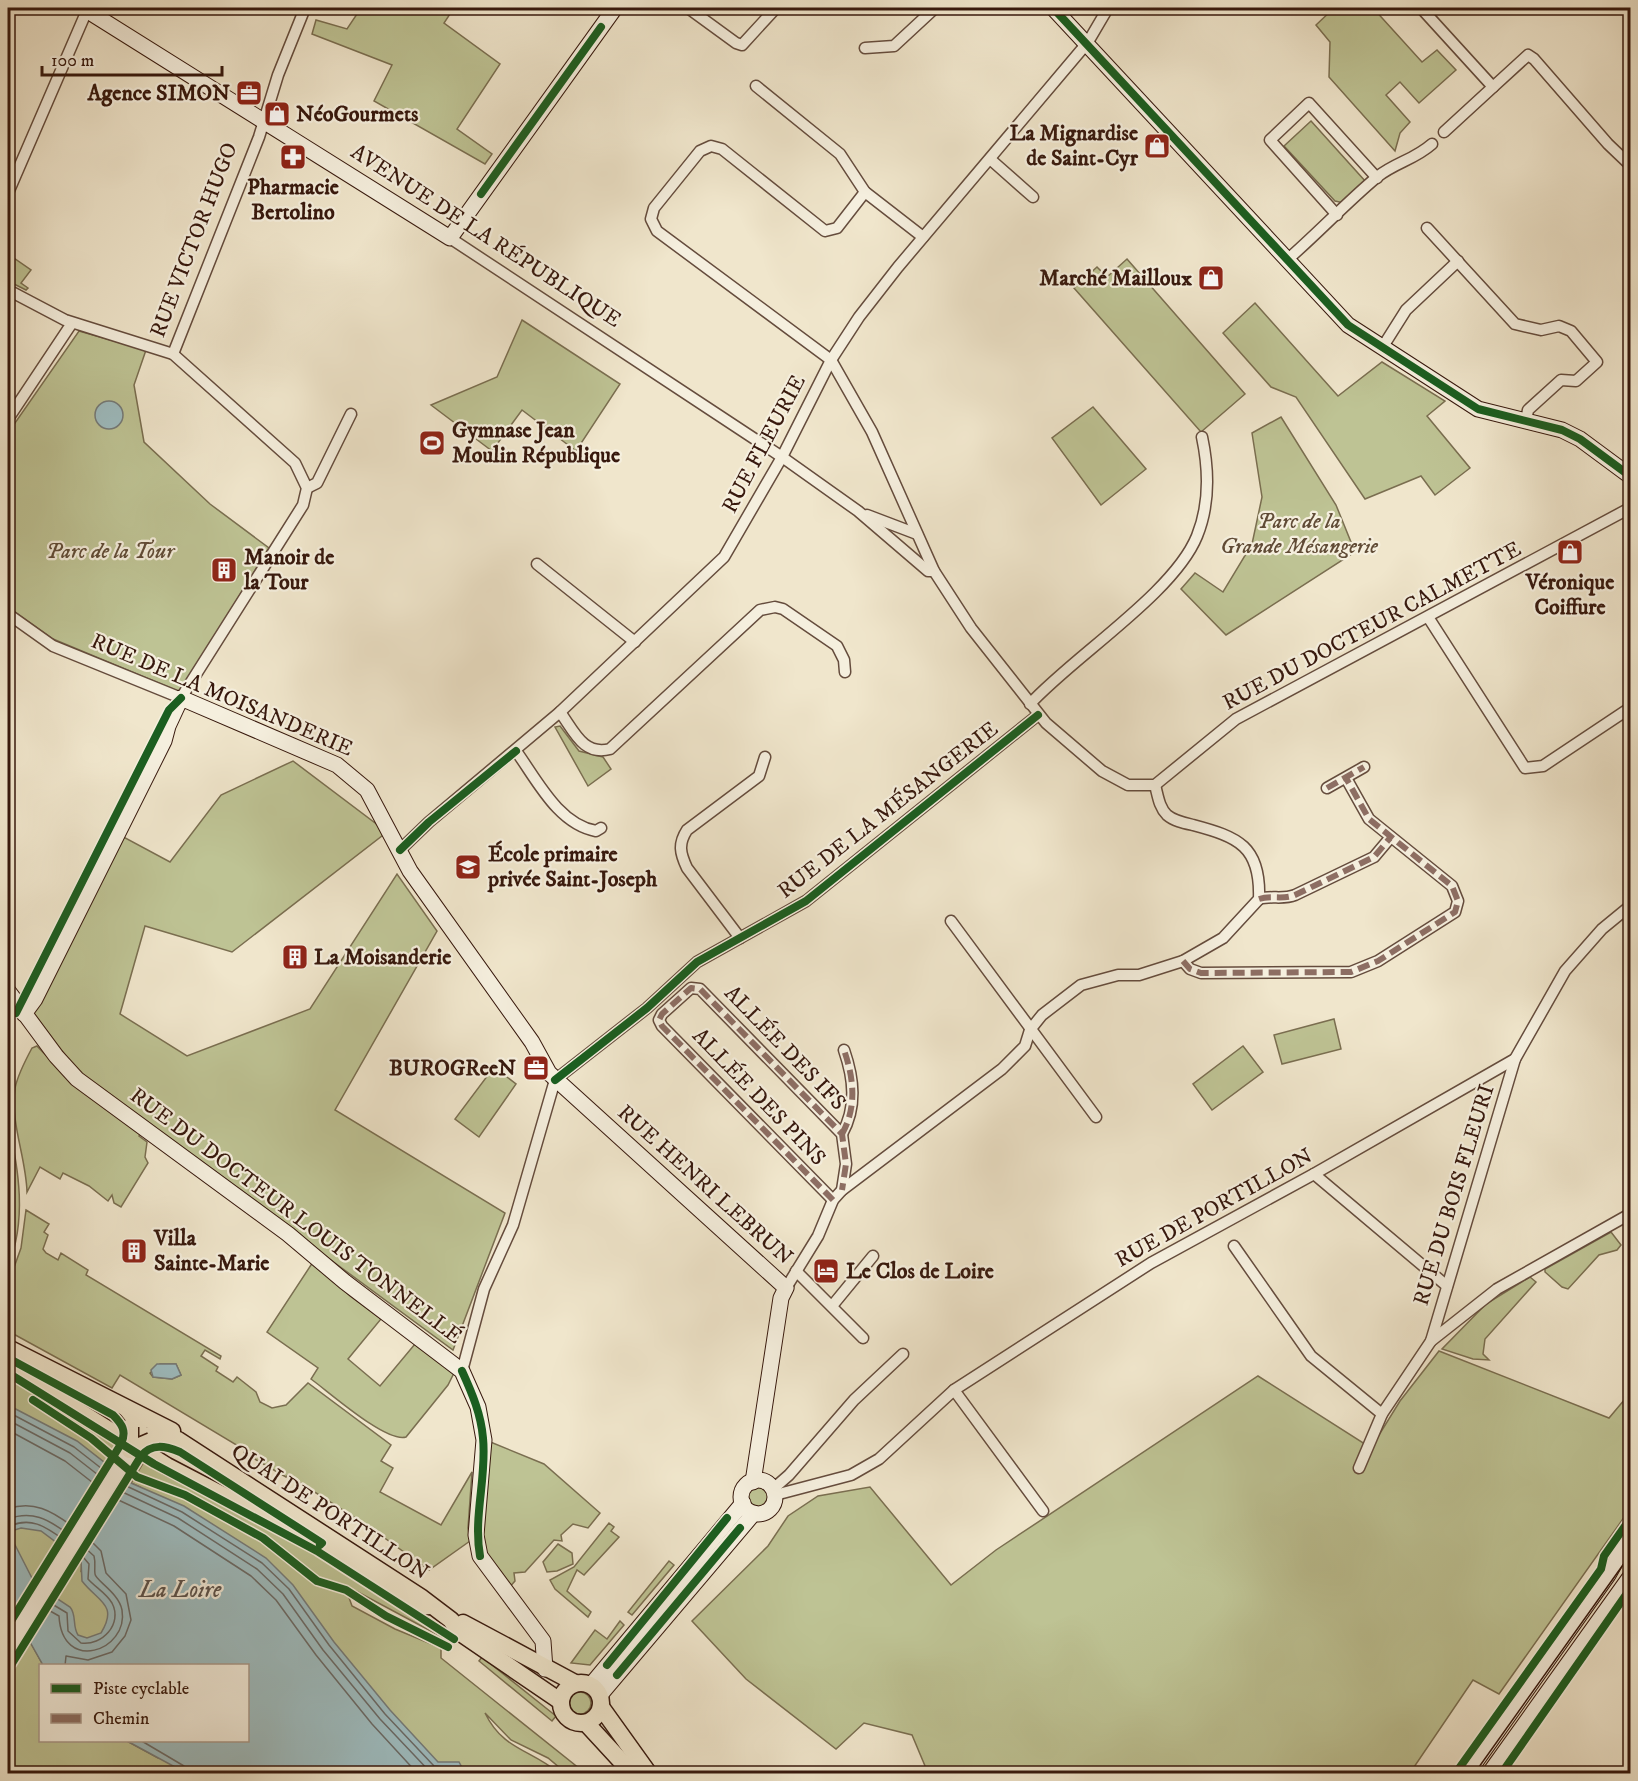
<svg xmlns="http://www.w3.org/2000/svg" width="1638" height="1781" viewBox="0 0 1638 1781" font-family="'IM FELL DW Pica',serif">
	<rect width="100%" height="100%" fill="#f0e6cc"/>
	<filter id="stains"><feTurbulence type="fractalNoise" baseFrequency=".00333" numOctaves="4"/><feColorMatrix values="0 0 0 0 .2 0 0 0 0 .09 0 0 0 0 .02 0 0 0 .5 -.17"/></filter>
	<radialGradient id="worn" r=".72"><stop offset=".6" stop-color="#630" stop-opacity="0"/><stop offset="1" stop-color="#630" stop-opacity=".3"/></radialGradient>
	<g fill="#bec394" stroke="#7a6e50" stroke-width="1.5" fill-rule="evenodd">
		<polygon points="361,8 454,8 444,23 500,64 457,129 492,154 485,164 374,101 392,65 312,34 316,20 347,29"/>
		<polygon points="1334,8 1373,8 1422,62 1437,50 1456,70 1419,103 1400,82 1386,95 1410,122 1400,133 1395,151 1329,77 1330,42 1316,25"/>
		<polygon points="1311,121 1366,182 1344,203 1335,201 1284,146"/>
		<polygon points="8,254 31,270 21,283 28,288 26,290 8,281"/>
		<polygon points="1127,259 1245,394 1201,432 1074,288 1097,267 1107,277"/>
		<polygon points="1255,303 1338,396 1382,362 1445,401 1427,416 1470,468 1435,495 1421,476 1365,499 1296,397 1271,387 1223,333"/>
		<polygon points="522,320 620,384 576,451 522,410 492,451 431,405 497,377"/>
		<polygon points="79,331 146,350 134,385 144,442 210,504 269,548 180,692 53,639 8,607 8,433"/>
		<polygon points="1093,407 1146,469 1101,505 1052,438"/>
		<polygon points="1281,417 1336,505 1355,552 1226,635 1181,589 1195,573 1223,592 1252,544 1262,497 1252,433"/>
		<polygon points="560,726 579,751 603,757 611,769 588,786 555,727"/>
		<polygon points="293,761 387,832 232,952 145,926 120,1014 187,1056 310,1009 397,874 437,931 335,1110 505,1213 453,1350 81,1076 32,1011 118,834 170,862 221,795"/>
		<polygon points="1334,1019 1341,1049 1282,1064 1274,1035"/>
		<path d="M37,1046L73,1084L141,1132L139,1136L147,1142L145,1157L148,1163L121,1207L114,1203L112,1195L108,1201L89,1186L63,1173L60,1179L40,1167L27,1192C26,1157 10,1123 15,1088C18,1074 25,1061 32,1048Z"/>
		<polygon points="1243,1046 1263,1072 1212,1110 1193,1084"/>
		<polygon points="494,1067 516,1084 479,1137 455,1119"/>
		<path d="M8,1123C19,1169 27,1221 8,1266Z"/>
		<path d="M26,1210L49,1224L44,1232L48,1235L43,1249L46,1253L58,1260L61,1253L88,1270L86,1275L221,1356L220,1359L205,1350L201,1356L218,1367L216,1371L233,1382L237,1377L256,1392L260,1402L272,1408L286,1405L308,1383L391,1445L381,1461L393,1468L380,1492L441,1525L472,1472L468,1528L470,1541L429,1570L368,1526L288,1475L286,1477L244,1453L245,1450L120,1375L112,1388L8,1331V1284L21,1248ZM160,1364H176L181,1375L172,1379L153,1377L150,1373Z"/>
		<polygon points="1611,1232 1621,1245 1617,1250 1599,1255 1568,1289 1562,1287 1545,1272 1545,1269"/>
		<path d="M313,1262L350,1296L381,1319L348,1359L380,1386L415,1344L454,1373L448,1385L406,1437C386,1443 329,1392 311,1379L318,1368L267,1332Z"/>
		<polygon points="1530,1277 1536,1282 1485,1339 1483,1354 1489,1360 1473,1359 1442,1349 1486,1304"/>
		<polygon points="1439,1351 1609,1418 1630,1393 1630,1509 1499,1694 1473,1680 1410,1773 928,1773 912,1735 864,1723 836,1749 746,1679 692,1621 768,1546 788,1516 818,1496 870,1487 951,1585 996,1550 1258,1376 1371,1448 1400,1401"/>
		<path d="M8,1375L117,1442L105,1463L94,1455L81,1572L140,1487L131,1483L145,1460L293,1540L438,1631L442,1637L356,1591L347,1592L352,1606L395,1629L441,1648V1658L585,1773H566L548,1758L511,1740L485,1713C503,1750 530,1749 559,1773H8V1675L29,1640L43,1665L40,1666V1740L127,1741L158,1758L248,1740V1666L63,1665L8,1616Z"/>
		<polygon points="488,1441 544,1464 600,1513 588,1528 573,1524 561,1535 562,1541 554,1540 525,1572 514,1573 515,1581 507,1590 473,1534"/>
		<circle cx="758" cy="1497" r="11"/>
		<polygon points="609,1523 614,1527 611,1531 619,1537 584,1575 577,1570 567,1591 591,1612 588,1617 555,1589 550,1580 574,1567"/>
		<polygon points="558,1544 572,1553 573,1564 557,1571 547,1572 543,1562"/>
		<polygon points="669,1561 674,1565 632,1615 628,1612"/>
		<polygon points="620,1621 624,1625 590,1665 571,1663 595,1630 607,1639"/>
		<polygon points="482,1657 556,1716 552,1721 479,1661"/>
		<circle cx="580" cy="1703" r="11"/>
	</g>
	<g fill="#9ebdc1" stroke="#757b79" stroke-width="1.5" fill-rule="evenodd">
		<circle cx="109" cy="415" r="14"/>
		<polygon points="157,1364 176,1364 181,1375 172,1379 153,1377 151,1370"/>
		<path d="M8,1405L77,1441L131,1483L184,1506L266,1558L293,1585L334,1642L390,1710L438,1762H459L465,1773H186L127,1741L248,1740V1666L43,1665L26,1635L8,1621ZM21,1528L41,1531L81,1561L82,1581C97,1601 119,1604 101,1633L87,1638L78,1635C72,1626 77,1615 70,1607L35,1584L10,1535L11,1531Z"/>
	</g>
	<g fill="#f0e6cc">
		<polygon points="107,1461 130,1479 78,1562 55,1545"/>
		<polygon points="35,1577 37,1582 57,1596 27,1643 24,1637 8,1625 8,1620"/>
	</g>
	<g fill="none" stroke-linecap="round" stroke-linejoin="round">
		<g stroke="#6a6a67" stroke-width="1.5">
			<polyline points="8,1412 74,1447 106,1472"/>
			<polyline points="8,1420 70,1453 102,1478"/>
			<polyline points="8,1430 65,1461 97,1486"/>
			<polyline points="120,1483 182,1512 262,1563 289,1589 329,1645 385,1714 434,1766 454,1768 458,1774"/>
			<polyline points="116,1489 178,1518 257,1569 283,1594 323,1650 380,1719 432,1774"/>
			<polyline points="112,1497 174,1526 251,1576 276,1600 316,1655 372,1724 418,1774"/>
			<path d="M8,1509C33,1500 52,1511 72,1526"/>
			<path d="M8,1519C32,1510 48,1519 68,1534"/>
			<path d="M8,1527C30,1516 45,1526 64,1540"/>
			<path d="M47,1601L67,1613L68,1631L81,1643C102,1646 123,1624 112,1603C106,1593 95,1587 88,1579L89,1564L78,1551"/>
			<path d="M43,1607L59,1616C62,1674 129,1651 122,1610C119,1593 95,1580 95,1574C94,1567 96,1564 94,1556L82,1545"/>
			<polyline points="65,1666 66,1656 88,1660 112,1652 125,1636 131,1620 126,1594 106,1573 101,1551 87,1537"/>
			<polyline points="140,1740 184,1766 187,1774"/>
		</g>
		<defs>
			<g id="street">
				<polyline points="688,8 736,43 742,45 775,9"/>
				<polyline points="1421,8 1493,87 1528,55 1534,59 1608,144 1630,165"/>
				<polyline points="865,48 894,46 935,8"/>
				<polyline points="756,86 840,154 865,192 923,237"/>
				<polyline points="1444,132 1493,87"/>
				<polyline points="990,159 1033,197"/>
				<polyline points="865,192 837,228 825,231 722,149 711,146 700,151 654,208 651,219 657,231 831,360 872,432 934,571 971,628 1046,723 1102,771 1128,785 1155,785 1236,719 1630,508"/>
				<polyline points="8,193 88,8"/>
				<polyline points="1337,215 1270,140 1309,103 1377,178"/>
				<polyline points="1427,228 1515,324 1541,330 1559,326 1571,331 1597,362 1576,381 1561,380 1528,410 1526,421"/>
				<polyline points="450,238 782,457 858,511 928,571 934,571"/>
				<path d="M1287,260C1318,233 1346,203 1377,177C1396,162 1414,160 1432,144"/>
				<polyline points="8,290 65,320 173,354 295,463 307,488 303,505 181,698 53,646 8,614"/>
				<polyline points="1382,348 1406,310 1458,261"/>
				<polyline points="173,354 259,137 278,75 305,8"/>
				<polyline points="8,419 72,323"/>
				<polyline points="307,488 317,483 351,414"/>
				<polyline points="867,515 917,534"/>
				<polyline points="537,564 635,642"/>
				<polyline points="1428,617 1525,768 1543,766 1630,708"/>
				<path d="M1030,704C1074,656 1174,593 1197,536C1210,504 1209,470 1202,437"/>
				<path d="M560,712C574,731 583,756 610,749L760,610L775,607L783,609L837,646L844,660L845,672"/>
				<path d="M516,751C537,780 558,824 596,831L601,828"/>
				<polyline points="1327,788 1364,767"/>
				<polyline points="400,850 429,822 560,712 724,557 782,457 831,360 859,317 898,267 1088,42 1108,8"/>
				<path d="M1259,899C1271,895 1283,900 1295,895L1374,857L1390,838"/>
				<polyline points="951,921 1096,1117"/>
				<path d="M740,938L687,868C680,853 678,844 687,830L759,776L765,757"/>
				<polyline points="1183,961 1190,969 1201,973 1351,972 1378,961 1455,912 1458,901 1452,886 1369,819 1346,778"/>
				<path d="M842,1134C857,1107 854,1079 844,1050"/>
				<polyline points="1314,1174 1447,1286"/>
				<polyline points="833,1200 662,1026 659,1020 662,1014 691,988 700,989 842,1134 846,1164 842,1190"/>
				<polyline points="1234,1246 1311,1356 1382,1414"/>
				<polyline points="796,1271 863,1338"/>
				<path d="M786,1288L818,1236L833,1200L842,1190L1002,1069L1025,1046L1030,1030L1042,1015L1081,985L1118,975H1139L1183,961L1223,938L1259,899C1261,846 1238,837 1193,825C1184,823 1174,821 1167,815C1159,807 1158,796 1155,785"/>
				<polyline points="832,1306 873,1256"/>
				<polyline points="1431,1341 1515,1059"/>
				<polyline points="462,1371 484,1289 513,1225 555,1080 647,1008 697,962 806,901 1038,715"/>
				<polyline points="954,1390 1043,1511"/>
				<polyline points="1359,1468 1382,1414 1431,1341 1497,1289 1630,1214"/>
				<polyline points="773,1489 789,1475 854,1400 903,1354"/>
				<polyline points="775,1495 851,1475 879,1459 954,1390 1151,1263 1314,1174 1515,1059 1565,971 1602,929 1630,906"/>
			</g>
			<g id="secondary">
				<polyline points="83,8 450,238 615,8"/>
				<polyline points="1053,8 1348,325 1478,409 1562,430 1580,439 1630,476"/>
				<polyline points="8,991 56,1056 77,1079 288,1234 345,1282 462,1371 478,1407 484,1440 476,1535 480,1556 543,1641 545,1669"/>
				<polyline points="24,1014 35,999 164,741 168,726 181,698 337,765 367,790 410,871 532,1042 549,1073 786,1288 781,1298 753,1482"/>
				<circle cx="758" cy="1497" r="17"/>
				<polyline points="8,1647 130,1450"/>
				<polyline points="591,1685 743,1503"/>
				<polyline points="600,1695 754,1513"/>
				<polyline points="1467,1774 1608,1575 1630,1536"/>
				<polyline points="1489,1774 1630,1577"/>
			</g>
			<g id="primary">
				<polyline points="8,1348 172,1431"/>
				<polyline points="8,1367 167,1466 320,1546 414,1607 430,1606"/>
				<polyline points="127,1409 138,1423 139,1436 163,1434 178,1440 422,1598 451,1620 459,1632 560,1701"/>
				<polyline points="463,1623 575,1683"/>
				<circle cx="581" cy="1703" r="20"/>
				<polyline points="601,1707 649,1774"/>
				<polyline points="586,1723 633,1774"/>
			</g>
		</defs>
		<use href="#street" stroke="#654c3d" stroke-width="13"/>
		<use href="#secondary" stroke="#37180d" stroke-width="17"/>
		<use href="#primary" stroke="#37180d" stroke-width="19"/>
		<use href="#street" stroke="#f5efde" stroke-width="10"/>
		<use href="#secondary" stroke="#f5efde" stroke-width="15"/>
		<use href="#primary" stroke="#f0e6cc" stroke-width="16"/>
		<polyline stroke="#37180d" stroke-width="1.5" points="1474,1774 1630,1555"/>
		<defs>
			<g id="primary-bridge">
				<polyline points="130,1427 130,1450"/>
				<polyline points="130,1450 151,1441"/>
			</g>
		</defs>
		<use href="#primary-bridge" stroke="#37180d" stroke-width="19" stroke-linecap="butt"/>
		<use href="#primary-bridge" stroke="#f0e6cc" stroke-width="16"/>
		<g stroke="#8d6e63" stroke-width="6" stroke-dasharray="12 6" stroke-linecap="butt">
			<polyline points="1327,788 1364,767"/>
			<path d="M1259,899C1271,895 1283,900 1295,895L1374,857L1390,838"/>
			<polyline points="1183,961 1190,969 1201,973 1351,972 1378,961 1455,912 1458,901 1452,886 1369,819 1346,778"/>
			<path d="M842,1134C857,1107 854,1079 844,1050"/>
			<polyline points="833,1200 662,1026 659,1020 662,1014 691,988 700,989 842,1134 846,1164 842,1190"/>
		</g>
		<defs>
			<g id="cycleway">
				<polyline points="1053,8 1348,325 1478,409 1562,430 1580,439 1630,476"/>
				<polyline points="481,194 601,27"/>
				<polyline points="400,850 429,822 516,751"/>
				<polyline points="16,1013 169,710 181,698"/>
				<polyline points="555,1080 647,1008 697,962 806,901 1038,715"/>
				<path d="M8,1358L113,1415C122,1424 127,1431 121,1444L8,1626"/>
				<path d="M462,1371C472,1393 481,1414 483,1438C487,1477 473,1516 480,1556"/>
				<polyline points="8,1373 154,1464 317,1551 454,1639"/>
				<polyline points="33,1400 91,1438 137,1477 185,1495 263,1538 317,1581 346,1590 386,1616 448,1647"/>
				<polyline points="607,1665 727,1518"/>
				<path d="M8,1670L141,1456C152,1443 165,1446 180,1452L322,1543L320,1545"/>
				<polyline points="617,1675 740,1528"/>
				<polyline points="1455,1774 1601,1569 1604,1556 1630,1519"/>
				<polyline points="1501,1774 1630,1589"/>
			</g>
		</defs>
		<use href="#cycleway" stroke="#f5efde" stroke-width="11"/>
		<use href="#cycleway" stroke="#1b5e20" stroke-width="8"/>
	</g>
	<defs>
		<symbol id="office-square" viewBox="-11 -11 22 22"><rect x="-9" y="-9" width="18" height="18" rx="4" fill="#8f2418" stroke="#f5efde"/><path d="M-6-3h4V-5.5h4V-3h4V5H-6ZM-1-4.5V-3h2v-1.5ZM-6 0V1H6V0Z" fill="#fff"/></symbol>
		<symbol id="shop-square" viewBox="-11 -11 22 22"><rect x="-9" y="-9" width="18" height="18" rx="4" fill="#8f2418" stroke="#f5efde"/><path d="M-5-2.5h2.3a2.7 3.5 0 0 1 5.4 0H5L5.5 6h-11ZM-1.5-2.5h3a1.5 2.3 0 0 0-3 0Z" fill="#fff"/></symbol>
		<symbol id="pharmacy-square" viewBox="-11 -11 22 22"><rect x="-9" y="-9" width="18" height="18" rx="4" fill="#8f2418" stroke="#f5efde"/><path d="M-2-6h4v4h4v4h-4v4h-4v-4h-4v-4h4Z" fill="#fff"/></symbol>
		<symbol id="stadium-square" viewBox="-11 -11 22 22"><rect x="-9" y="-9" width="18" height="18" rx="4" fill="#8f2418" stroke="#f5efde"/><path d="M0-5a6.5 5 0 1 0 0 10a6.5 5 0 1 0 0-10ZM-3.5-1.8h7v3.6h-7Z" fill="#fff"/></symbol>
		<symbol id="building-square" viewBox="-11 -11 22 22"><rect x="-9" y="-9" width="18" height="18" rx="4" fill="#8f2418" stroke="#f5efde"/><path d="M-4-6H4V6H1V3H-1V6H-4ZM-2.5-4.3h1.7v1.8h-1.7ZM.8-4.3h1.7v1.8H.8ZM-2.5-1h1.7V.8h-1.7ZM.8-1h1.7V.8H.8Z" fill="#fff"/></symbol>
		<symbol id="school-square" viewBox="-11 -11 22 22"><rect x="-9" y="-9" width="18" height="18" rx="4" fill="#8f2418" stroke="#f5efde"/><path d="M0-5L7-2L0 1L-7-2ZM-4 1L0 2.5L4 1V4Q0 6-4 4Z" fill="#fff"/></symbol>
		<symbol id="hotel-square" viewBox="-11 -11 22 22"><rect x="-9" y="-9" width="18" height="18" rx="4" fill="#8f2418" stroke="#f5efde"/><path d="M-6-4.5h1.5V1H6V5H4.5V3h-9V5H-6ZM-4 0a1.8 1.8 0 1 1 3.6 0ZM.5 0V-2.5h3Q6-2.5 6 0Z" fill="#fff"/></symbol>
	</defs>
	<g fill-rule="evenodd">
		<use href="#office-square" x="234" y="78" width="30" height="30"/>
		<use href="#shop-square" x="262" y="99" width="30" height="30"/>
		<use href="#shop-square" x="1142" y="131" width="30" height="30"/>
		<use href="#pharmacy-square" x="278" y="142" width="30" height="30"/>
		<use href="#shop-square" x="1196" y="263" width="30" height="30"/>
		<use href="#stadium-square" x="417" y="428" width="30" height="30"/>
		<use href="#shop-square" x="1555" y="537" width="30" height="30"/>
		<use href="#building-square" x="209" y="555" width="30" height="30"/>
		<use href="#school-square" x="453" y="852" width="30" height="30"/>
		<use href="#building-square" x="280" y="942" width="30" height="30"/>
		<use href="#office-square" x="521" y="1053" width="30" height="30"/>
		<use href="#building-square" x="119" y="1236" width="30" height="30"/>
		<use href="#hotel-square" x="811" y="1256" width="30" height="30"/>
	</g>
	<g text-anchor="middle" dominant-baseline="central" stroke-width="4.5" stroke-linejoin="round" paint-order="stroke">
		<g font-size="22" font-weight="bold" fill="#37180d" stroke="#f5efde" text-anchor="start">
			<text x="230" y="93" text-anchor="end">Agence SIMON</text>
			<text x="296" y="114">NéoGourmets</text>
			<text x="1138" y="133" text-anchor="end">La Mignardise<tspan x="1138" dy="25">de Saint-Cyr</tspan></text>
			<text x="293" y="187" text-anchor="middle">Pharmacie<tspan x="293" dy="25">Bertolino</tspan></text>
			<text x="1192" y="278" text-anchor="end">Marché Mailloux</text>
			<text x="452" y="430">Gymnase Jean<tspan x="452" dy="25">Moulin République</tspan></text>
			<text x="244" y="557">Manoir de<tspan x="244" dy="25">la Tour</tspan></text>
			<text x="1570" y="582" text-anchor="middle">Véronique<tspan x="1570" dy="25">Coiffure</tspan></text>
			<text x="488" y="854">École primaire<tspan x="488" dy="25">privée Saint-Joseph</tspan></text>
			<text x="314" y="957">La Moisanderie</text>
			<text x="516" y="1068" text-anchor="end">BUROGReeN</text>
			<text x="154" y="1238">Villa<tspan x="154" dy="25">Sainte-Marie</tspan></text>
			<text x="846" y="1271">Le Clos de Loire</text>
		</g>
		<g font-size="22" fill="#37180d" stroke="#f5efde">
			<text transform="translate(486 236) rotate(33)">AVENUE DE LA RÉPUBLIQUE</text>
			<text transform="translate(194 240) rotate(-69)">RUE VICTOR HUGO</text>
			<text transform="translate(764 444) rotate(-62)">RUE FLEURIE</text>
			<text transform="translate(1372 626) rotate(-28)">RUE DU DOCTEUR CALMETTE</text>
			<text transform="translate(222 695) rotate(23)">RUE DE LA MOISANDERIE</text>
			<text transform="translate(888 810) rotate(-38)">RUE DE LA MÉSANGERIE</text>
			<text transform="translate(785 1048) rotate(46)">ALLÉE DES IFS</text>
			<text transform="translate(759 1097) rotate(46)">ALLÉE DES PINS</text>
			<text transform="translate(705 1185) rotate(42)">RUE HENRI LEBRUN</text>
			<text transform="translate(1454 1195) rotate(-73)">RUE DU BOIS FLEURI</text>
			<text transform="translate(1214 1208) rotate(-29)">RUE DE PORTILLON</text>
			<text transform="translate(296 1216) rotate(37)">RUE DU DOCTEUR LOUIS TONNELLÉ</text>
			<text transform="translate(330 1512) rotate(33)">QUAI DE PORTILLON</text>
		</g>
		<g font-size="22" font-style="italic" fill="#604b36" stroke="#f5efde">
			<text x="1299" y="521">Parc de la<tspan x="1299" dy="25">Grande Mésangerie</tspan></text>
			<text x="110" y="551">Parc de la Tour</text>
		</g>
		<g font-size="24" font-style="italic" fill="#5b524c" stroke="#f5efde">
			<text x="180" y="1590">La Loire</text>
		</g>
	</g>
	<rect width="1638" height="1781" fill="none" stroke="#f0e6cc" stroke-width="30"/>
	<rect x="9" y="9" width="1620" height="1763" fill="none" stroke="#37180d" stroke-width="3"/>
	<rect x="15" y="15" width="1608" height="1751" fill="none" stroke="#37180d" stroke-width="1.5"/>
	<rect x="39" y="1664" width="210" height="78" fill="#f5efde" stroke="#a9998a" stroke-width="1.5"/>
	<rect x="51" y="1684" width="30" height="9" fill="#1b5e20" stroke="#a9998a" stroke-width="1.5"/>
	<text x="93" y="1694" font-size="18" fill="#37180d">Piste cyclable</text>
	<rect x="51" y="1714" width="30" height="9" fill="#8d6e63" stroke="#a9998a" stroke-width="1.5"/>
	<text x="93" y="1724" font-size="18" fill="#37180d">Chemin</text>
	<path d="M42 66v9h180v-9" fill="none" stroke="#37180d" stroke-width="3"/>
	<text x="51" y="66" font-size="18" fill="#37180d" stroke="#f5efde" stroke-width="4.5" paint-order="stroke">100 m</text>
	<rect width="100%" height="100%" filter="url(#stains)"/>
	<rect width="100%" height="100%" fill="url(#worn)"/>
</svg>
